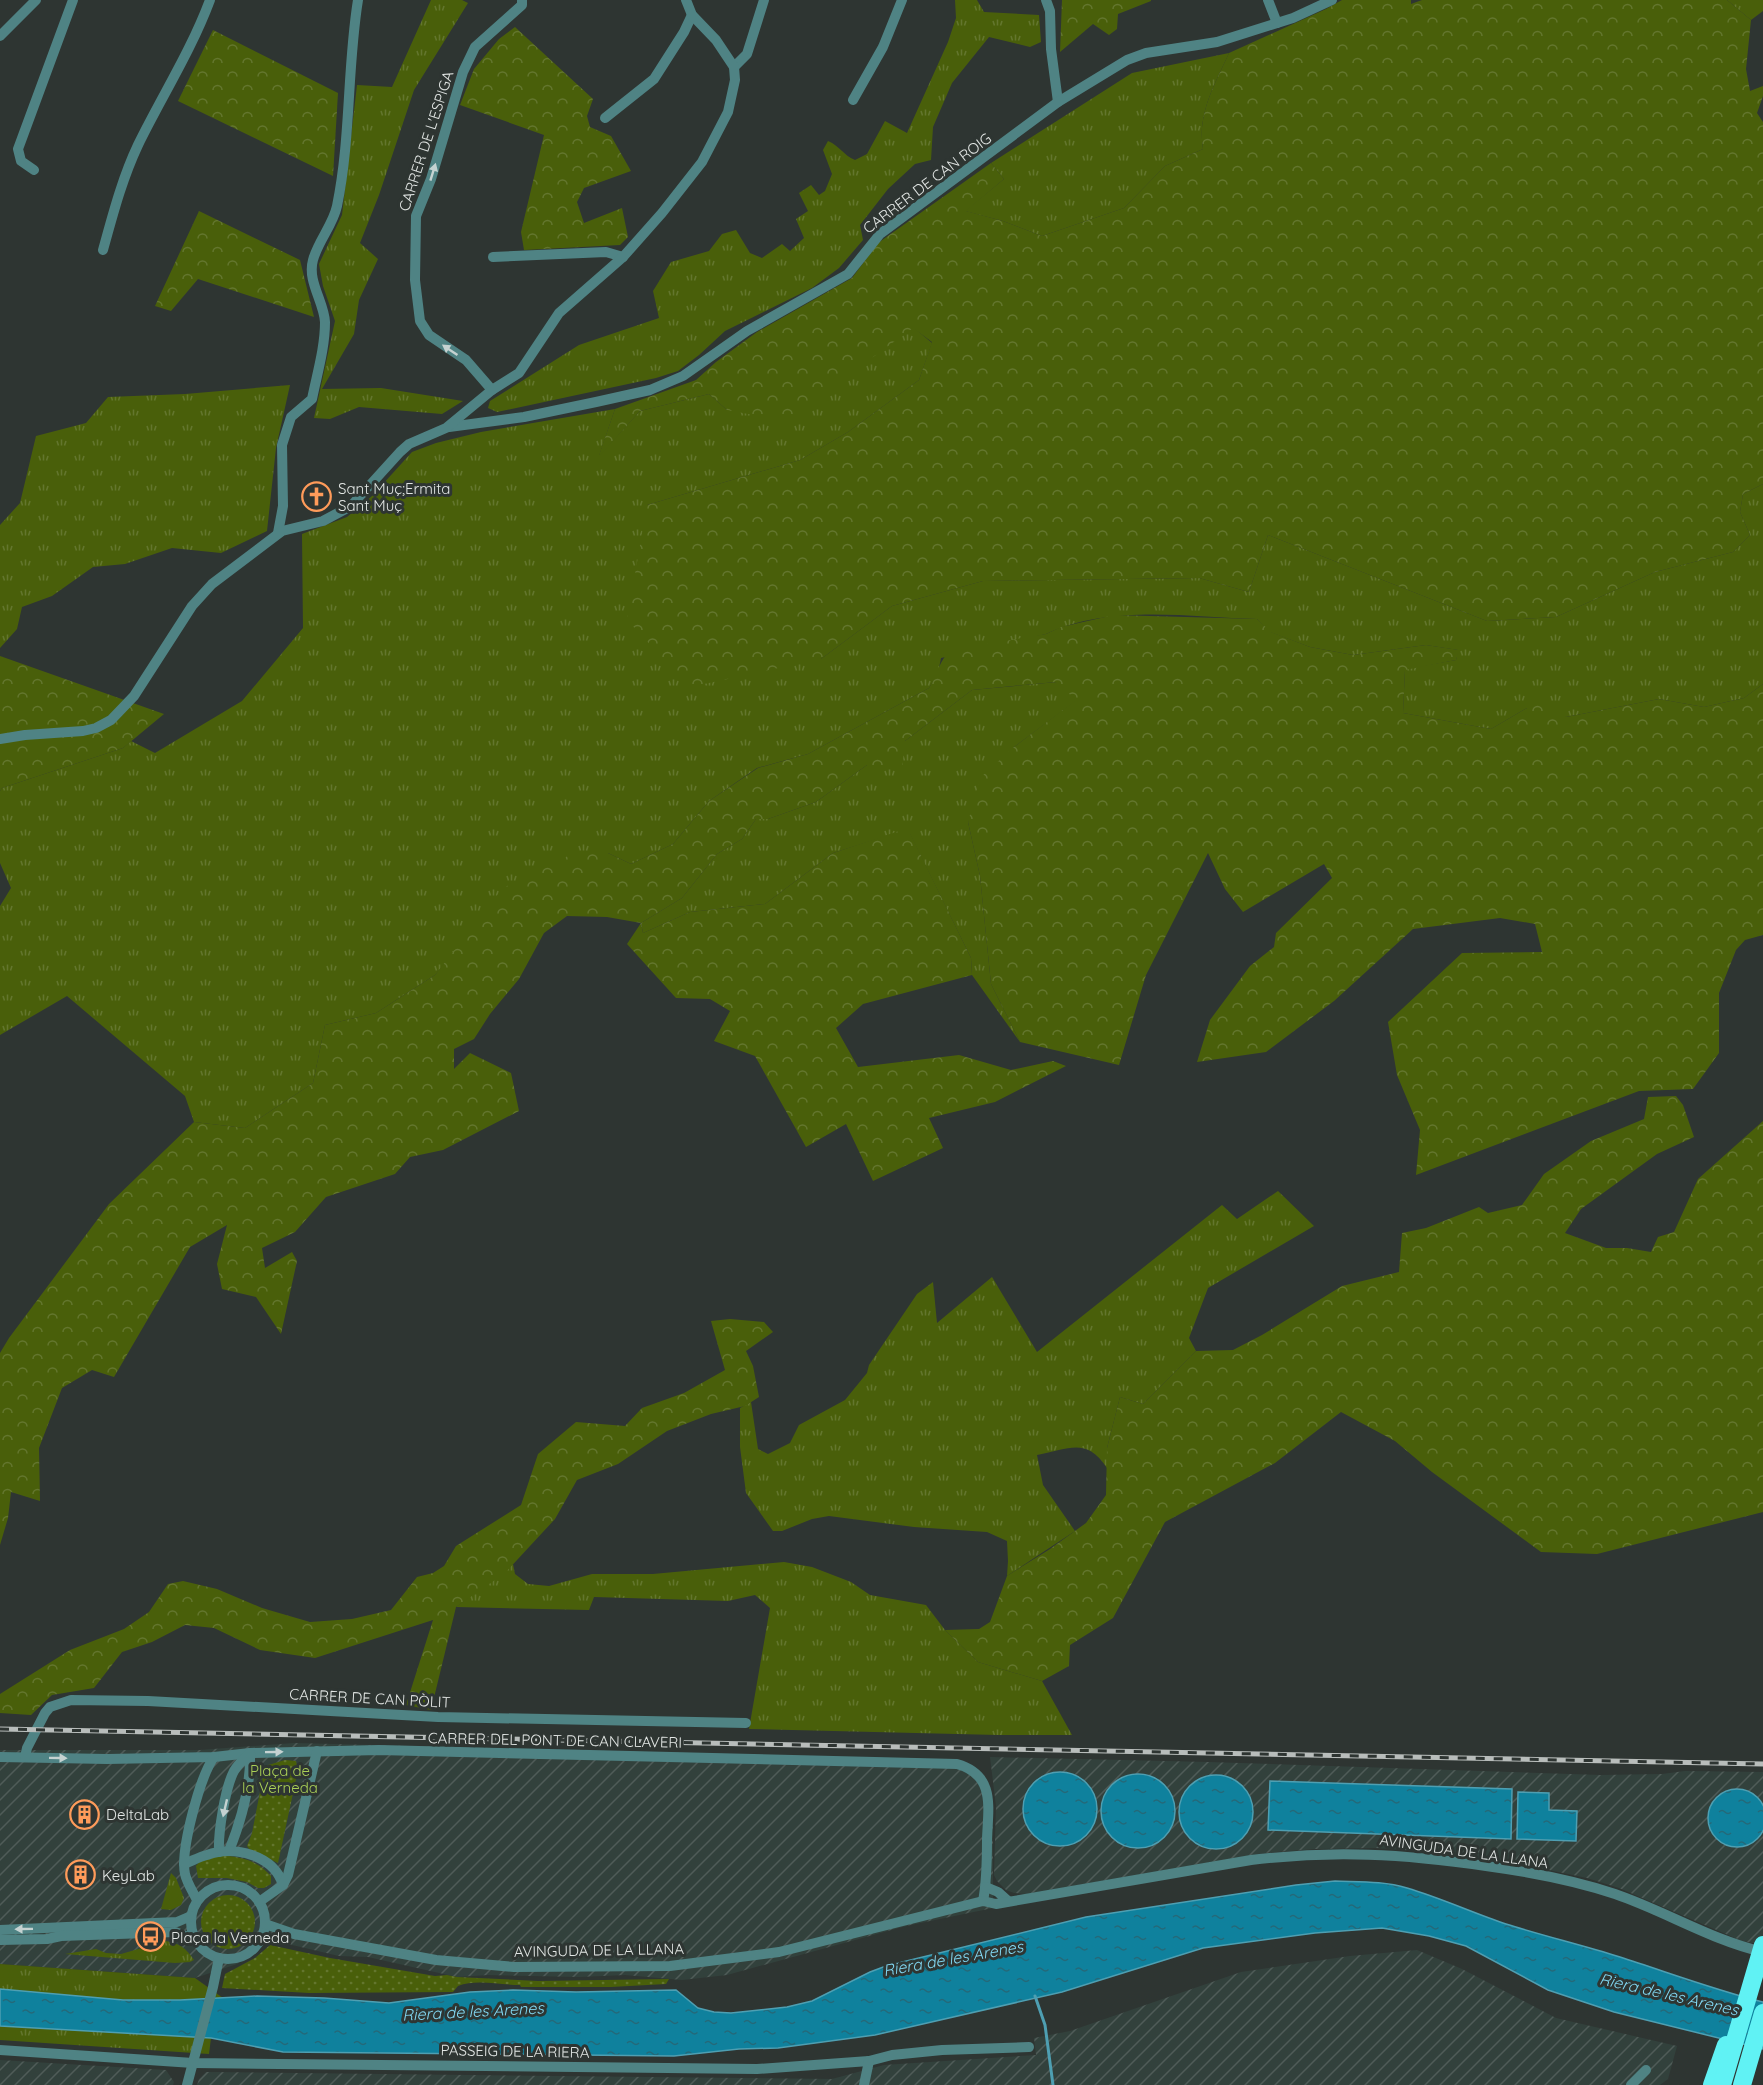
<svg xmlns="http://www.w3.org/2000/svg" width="1763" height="2085" viewBox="0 0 1763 2085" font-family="Quicksand,sans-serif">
	<defs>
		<pattern id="industrial-furrows" width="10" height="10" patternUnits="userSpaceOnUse" patternTransform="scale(1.5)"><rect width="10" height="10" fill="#32413c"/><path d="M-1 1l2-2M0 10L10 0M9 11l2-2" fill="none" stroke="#4f5c58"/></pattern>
		<pattern id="grass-tufts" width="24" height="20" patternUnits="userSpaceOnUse" patternTransform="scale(1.5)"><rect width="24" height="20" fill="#495f0a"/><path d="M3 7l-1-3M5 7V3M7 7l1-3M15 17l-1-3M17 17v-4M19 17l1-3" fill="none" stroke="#63762e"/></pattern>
		<pattern id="forest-crowns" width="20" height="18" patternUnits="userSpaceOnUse" patternTransform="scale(1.5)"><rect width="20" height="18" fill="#495f0a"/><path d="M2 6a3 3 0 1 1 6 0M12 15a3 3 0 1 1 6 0" fill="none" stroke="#63762e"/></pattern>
		<pattern id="park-dots" width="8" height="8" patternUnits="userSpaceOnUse" patternTransform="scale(1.5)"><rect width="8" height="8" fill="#495f0a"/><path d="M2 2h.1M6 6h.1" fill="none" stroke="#63762e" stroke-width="1.8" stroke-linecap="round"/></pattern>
		<pattern id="water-ripples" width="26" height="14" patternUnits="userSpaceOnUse" patternTransform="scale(1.5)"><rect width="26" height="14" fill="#0f819d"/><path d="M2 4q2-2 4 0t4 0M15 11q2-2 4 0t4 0" fill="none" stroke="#246979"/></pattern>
	</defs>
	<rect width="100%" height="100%" fill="#2e3532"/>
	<g fill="url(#industrial-furrows)">
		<polygon points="294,1743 961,1760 984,1775 989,1792 993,1815 993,1908 906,1926 727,1975 682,1980 625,1975 579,1977 488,1975 457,1977 368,1957 339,1956 271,1940 237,1964 195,1978 0,1964 0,1750 200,1750"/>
		<polygon points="990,1757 1208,1762 1601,1775 1662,1774 1685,1771 1763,1772 1763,1945 1742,1941 1619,1888 1587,1878 1511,1862 1432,1852 1376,1848 1316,1849 1264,1853 1026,1894 1014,1893 1006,1890 997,1881 994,1875 996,1806"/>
		<polygon points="1417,1950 1462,1969 1556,2018 1677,2046 1668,2079 1660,2085 197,2085 199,2079 206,2072 832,2079 884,2065 1036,2055 1034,2038 1070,2031 1241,1972 1350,1956"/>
		<polygon points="0,2060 166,2070 174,2082 173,2085 0,2085"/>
	</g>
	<g fill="url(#grass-tufts)">
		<polygon points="431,0 462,0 468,3 414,90 379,195 360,243 378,259 359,300 354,334 322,389 381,388 463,401 442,414 359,407 330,419 314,418 335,321 323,286 319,264 342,215 357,85 392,87"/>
		<path d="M955,0H977L984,12L1039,15L1041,42L1030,47L989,37L952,83L933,127L931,160L915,164L888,189L860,225L863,240L839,268L812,288L725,331L699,355L678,371L656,378L497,412L488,408L490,401L579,345L659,318L653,291L671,262L709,251L722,234L736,230L750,253L762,258L782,244L790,251L804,238L796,219L808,211L799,193L811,185L819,195L825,191L832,174L823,150L828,141C840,146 843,155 855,160L867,154L885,121L907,133L948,42L956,18Z"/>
		<polygon points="1727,0 1763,0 1763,11 1751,20"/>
		<path d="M1229,53C1215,84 1197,114 1203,149L1165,166L1124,208L1042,236L1003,221L965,211L1004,179L991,163L1132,73Z"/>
		<path d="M913,327L932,343L919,380L848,432L800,460L647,505L821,659L892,606L983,581L1199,578L1249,592L1268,535L1487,621L1556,617L1655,572L1733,552L1750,535L1740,512L1743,494L1763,484V684L1744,698L1704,707L1659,699L1566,717L1527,708L1491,729L1403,713L1405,669L1456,660L1458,650L1426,645L1353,655L1310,647L1270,632L1257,619C1189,617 1108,604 1046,634L941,658L938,673L929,688L808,754L757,768L709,801L673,844L631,864L608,853L457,949L435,975L376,1013L325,1025L313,1083L245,1128L194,1122L185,1096L67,996L0,1035V906L11,888L0,863V791L2,788L123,748L131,741L155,753L242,701L303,628L302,534L347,517L372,496L412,452L436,443L481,432L615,409L599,456L640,411L709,394L727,410Z"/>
		<polygon points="290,385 276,448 267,531 221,553 172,548 125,564 93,567 52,596 22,607 17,629 0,648 0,525 20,503 36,436 86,423 108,397 185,394"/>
		<polygon points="1057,682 1077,700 1014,747 968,822 980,876 991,984 1020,1042 972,975 971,958 910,834 902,831 833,853 765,904 690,912 643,933 641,923 682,898 717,854 742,839 756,819 768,819 816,802 867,765 905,741 972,690"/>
		<path d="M1278,1191L1314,1226L1208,1288L1189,1338L1196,1351L1143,1404L1120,1397L1107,1448V1468C1086,1437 1070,1449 1037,1455L1043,1485L1075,1531L1007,1576L1008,1561L1007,1541L987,1532L914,1527L829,1516L812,1519L782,1531H773L746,1493L740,1447V1408L751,1402L758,1449L768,1454L790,1443L799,1425L845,1400L867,1373L869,1365L917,1294L933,1282L937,1323L992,1277L1037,1352L1222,1205L1237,1219Z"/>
		<polygon points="784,1562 812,1567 851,1582 870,1595 926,1605 945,1630 978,1662 1042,1681 1072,1735 998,1735 749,1729 770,1608 755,1595 728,1601 594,1597 589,1610 456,1607 513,1564 515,1574 528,1584 549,1586 592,1574 653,1574"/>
		<polygon points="171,1873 176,1878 184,1898 181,1905 171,1910 161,1909"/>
		<path d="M166,1941C179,1943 186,1948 194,1960L190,1962L175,1963L65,1954L96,1949L106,1953L121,1954Z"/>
		<polygon points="0,1964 195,1978 223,1998 180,2000 123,2000 0,1989"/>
		<polygon points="0,2026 211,2038 209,2054 0,2040"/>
	</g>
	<g fill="url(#forest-crowns)">
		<polygon points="1062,0 1151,0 1151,1 1118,14 1117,29 1109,35 1093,24 1060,52"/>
		<path d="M1342,0H1411V4L1422,0H1727L1751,20L1746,69L1750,91L1763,86V96L1757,113L1763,122V484L1743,494L1740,512L1750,535L1733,552L1655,572L1556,617L1487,621L1268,535L1249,592L1199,578L983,581L892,606L821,659L690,687L627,620L647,505L800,460L848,432L919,380L932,342L913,328L785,421L727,410L709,394L640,411L598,458L615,409L696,380L716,362L757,332L852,278L878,243L991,163L1004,179L966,211L1003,221L1042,236L1124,208L1165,166L1203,149C1197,114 1215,84 1229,53L1326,9Z"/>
		<polygon points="515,27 593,99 587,116 590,127 611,136 631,171 584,188 577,202 584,223 622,208 628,237 620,245 524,250 521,232 544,135 460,105 474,69 499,39"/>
		<polygon points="213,30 338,93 333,176 178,101"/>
		<polygon points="199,211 300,260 314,317 198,279 171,311 155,306"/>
		<path d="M1114,615L1257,619L1271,632L1310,647L1353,655L1426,645L1459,650L1456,660L1405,670L1403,713L1491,729L1527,708L1548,702L1566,717L1659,699L1704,707L1744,698L1763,684V935L1745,940L1736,950L1719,993V1053L1693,1089L1639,1091L1416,1175L1420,1130L1397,1075L1388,1022L1462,953L1542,952L1535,924L1500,918L1413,929L1334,1001L1266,1052L1197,1062L1210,1020L1250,966L1274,947L1276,933L1332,878L1324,864L1243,912L1225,889L1208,853L1146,975L1119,1065L1020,1042L991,984L980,876L968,822L980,778L1014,747L1076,700L1056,682L972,690L905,741L902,770L867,765L816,802L768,819H756L742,839L717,854L682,898L641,923L643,933L690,912L765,904L833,853L902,830L910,833L971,958L972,975L863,1004L836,1028L858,1067L959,1055L1011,1070L1053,1061L1066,1066L995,1102L929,1118L943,1148L873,1181L846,1124L806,1147L755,1056L714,1041L730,1011L710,999L676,998L627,944L641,923L607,917L567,916L544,933L519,979L490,1014L474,1039L454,1049V1069L470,1053L511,1073L519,1111L443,1150L410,1157L395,1174L326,1197L295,1232L262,1248L265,1268L292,1252L297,1261L281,1334L256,1297L222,1289L217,1264L227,1225L190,1247L114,1377L92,1370L62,1388L39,1448L40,1501L11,1492L8,1518L0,1545V1353L9,1338L109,1204L194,1122L245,1128L313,1083L325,1025L376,1013L435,975L503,888L578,851L608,853L631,864L673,844L709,801L758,768L808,754L929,688C938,674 939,660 951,650L1046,634L1061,627Z"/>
		<polygon points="0,656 164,714 123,748 2,788 0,791"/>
		<polygon points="1676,1096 1683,1105 1694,1137 1657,1154 1581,1209 1565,1233 1606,1248 1627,1248 1651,1252 1658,1237 1674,1232 1698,1179 1763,1121 1763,1512 1597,1554 1541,1552 1432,1472 1395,1441 1341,1412 1275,1463 1165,1522 1113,1618 1070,1645 1069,1666 1042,1681 978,1662 945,1630 979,1629 990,1622 1007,1576 1050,1549 1086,1523 1106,1495 1107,1448 1120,1397 1143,1404 1196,1351 1233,1350 1262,1335 1342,1286 1399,1272 1402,1233 1426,1228 1479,1207 1488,1213 1522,1205 1544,1174 1591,1141 1644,1119 1648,1097"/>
		<polygon points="730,1319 764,1322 773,1332 746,1351 753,1366 759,1397 745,1406 711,1414 667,1431 618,1464 577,1480 555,1519 505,1573 456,1607 431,1710 406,1705 433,1620 315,1658 260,1650 214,1628 185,1625 152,1642 122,1652 94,1688 52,1695 31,1715 0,1713 0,1694 70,1650 124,1629 149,1612 168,1584 183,1581 217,1589 262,1608 310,1622 352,1619 391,1610 417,1577 433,1573 444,1566 456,1546 521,1505 538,1454 576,1422 625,1426 642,1408 684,1393 725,1370 711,1321"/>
	</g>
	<g fill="url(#park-dots)">
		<polygon points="285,1760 296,1761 298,1770 278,1863 250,1850 247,1846 252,1833 265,1766"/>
		<path d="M220,1856C240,1856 257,1860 271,1876V1884L264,1888H258L247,1882L227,1878H198L196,1866L201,1860Z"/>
		<circle cx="228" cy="1922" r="27"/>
		<path d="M270,1945L330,1958L435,1976L447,1975L457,1977L538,1981L669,1979L666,1984L611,1987H521L520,1985C500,1985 476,1979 458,1986L453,1992L309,1993L222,1988L225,1974L255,1958Z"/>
	</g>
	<g fill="url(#water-ripples)" stroke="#4e9fb2" stroke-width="1.5">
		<circle cx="1060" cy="1809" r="37"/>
		<circle cx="1138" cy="1811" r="37"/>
		<circle cx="1216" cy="1812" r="37"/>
		<polygon points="1270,1781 1512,1789 1511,1839 1268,1830"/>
		<circle cx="1737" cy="1818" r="29"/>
		<polygon points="1518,1792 1549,1793 1549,1810 1577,1811 1576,1841 1517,1839"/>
		<path d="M1335,1881C1359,1882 1384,1881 1407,1888C1441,1898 1473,1913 1506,1924C1544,1936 1582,1945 1620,1957C1667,1972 1715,1990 1763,2002V2049L1614,2012L1548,1990L1466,1946L1429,1936L1382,1928L1315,1933L1203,1948L1062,1992L875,2035L778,2048L739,2049L674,2056L283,2052L211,2038L0,2026V1989L123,2000H180L257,1996L324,1998L389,2003L470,1992L513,1990L576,1992L676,1990L698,2008L714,2012L731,2013L787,2007L812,2001L870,1972L886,1966L1086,1917L1296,1885Z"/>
	</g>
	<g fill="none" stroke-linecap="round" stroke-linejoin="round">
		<polyline stroke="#4e9fb2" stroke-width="3" points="1035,1996 1045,2025 1053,2085"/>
		<g stroke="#4f8384" stroke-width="10">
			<polyline points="1046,0 1050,11 1051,49 1058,102"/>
			<polyline points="1268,0 1277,23"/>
			<polyline points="0,36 36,0"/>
			<polyline points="734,67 747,54 764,0"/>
			<polyline points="853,100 883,47 902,0"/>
			<polyline points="605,118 654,79 684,32 692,15"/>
			<polyline points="34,170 21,161 18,149 73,0"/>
			<path d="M103,250C113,214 122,179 138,145C162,96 191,51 210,0"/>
			<polyline points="493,257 606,252 623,257"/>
			<polyline points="492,390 466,360 429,335 420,321 415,280 416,216 431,179 463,72 475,47 522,5 522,0"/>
			<polyline points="449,427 524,417 596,402 650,390 683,376 747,331 848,274 880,234 1058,102 1127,60 1146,53 1217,42 1293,18 1332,0"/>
			<path d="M278,533L283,506L282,445L291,417L312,399C317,374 325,348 325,322C324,302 307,281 313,260C318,241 333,225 337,206C351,138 347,68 358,0"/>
			<polyline points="0,739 25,735 83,731 96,728 111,720 134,696 192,606 212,584 282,531 323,521 351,506 400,452 409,444 446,428 492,390 519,373 559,313 623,257 662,213 702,162 728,112 735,80 734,67 716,40 692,15 686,0"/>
			<path d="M0,1757L107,1759L214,1757L250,1753L379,1750L957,1764C996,1775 988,1808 987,1839C987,1860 987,1881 983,1901"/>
			<polyline points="25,1757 27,1748 45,1713 50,1707 71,1700 148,1701 438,1717 746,1723"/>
			<path d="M219,1852C218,1833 225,1788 234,1771C238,1764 244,1759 250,1753C251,1785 241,1821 229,1851"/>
			<path d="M184,1864C192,1861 199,1857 207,1855C234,1845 274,1855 283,1885"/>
			<circle cx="228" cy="1922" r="37"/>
			<polyline points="986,1887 998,1892 1008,1901"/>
			<path d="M197,1900C193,1892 187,1883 185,1874C180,1850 200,1777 214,1757"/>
			<polyline points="259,1902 283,1885 288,1875 317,1751"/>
			<path d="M265,1924L294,1934L436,1960L514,1967L670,1966L779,1952L983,1901L996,1904L1251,1860C1333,1850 1404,1854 1486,1866C1530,1872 1573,1880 1615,1894C1665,1911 1711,1940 1763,1952"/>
			<polyline points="0,1930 177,1922 191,1916"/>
			<polyline points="0,1940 47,1939 61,1936 175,1932 195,1940"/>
			<polyline points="0,2050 193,2063 757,2069 869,2061 892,2055 942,2050 1029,2047"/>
			<polyline points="187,2085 213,1987 219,1958"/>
			<polyline points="864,2085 869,2061"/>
			<polyline points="1631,2085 1646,2070"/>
		</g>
		<g stroke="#60f2f4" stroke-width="18">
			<polyline points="1712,2085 1726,2045"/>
			<polyline points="1742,2085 1763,2013"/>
		</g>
		<defs>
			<polyline id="rail" points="0,1729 1763,1764"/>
		</defs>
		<use href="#rail" stroke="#b8bdbb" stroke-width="5"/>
		<use href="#rail" stroke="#2e3532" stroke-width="3" stroke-dasharray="9" stroke-linecap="butt"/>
		<polyline stroke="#60f2f4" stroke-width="18" points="1722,2085 1763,1945"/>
	</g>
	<defs><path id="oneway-solid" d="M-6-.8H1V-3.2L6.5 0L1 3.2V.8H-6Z" transform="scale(1.5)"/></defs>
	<g fill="#c5d2d1">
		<use href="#oneway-solid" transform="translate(433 172) rotate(-73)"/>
		<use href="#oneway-solid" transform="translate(450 350) rotate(-146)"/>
		<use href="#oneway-solid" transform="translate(274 1752) rotate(-1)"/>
		<use href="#oneway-solid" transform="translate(58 1758) rotate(1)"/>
		<use href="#oneway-solid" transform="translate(225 1808) rotate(103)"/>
		<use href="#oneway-solid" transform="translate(24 1929) rotate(179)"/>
	</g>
	<defs>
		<symbol id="church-ring" viewBox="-11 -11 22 22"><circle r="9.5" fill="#2e3532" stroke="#ff9b5a" stroke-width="1.5"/><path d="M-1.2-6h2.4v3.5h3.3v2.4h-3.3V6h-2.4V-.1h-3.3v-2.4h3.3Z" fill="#ff9b5a"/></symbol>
		<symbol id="building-ring" viewBox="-11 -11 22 22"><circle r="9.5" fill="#2e3532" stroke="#ff9b5a" stroke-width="1.5"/><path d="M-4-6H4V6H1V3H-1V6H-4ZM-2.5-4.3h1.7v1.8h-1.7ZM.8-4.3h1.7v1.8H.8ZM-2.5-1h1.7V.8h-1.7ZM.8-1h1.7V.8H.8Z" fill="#ff9b5a"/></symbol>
		<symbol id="bus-ring" viewBox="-11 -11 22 22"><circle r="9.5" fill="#2e3532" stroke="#ff9b5a" stroke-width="1.5"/><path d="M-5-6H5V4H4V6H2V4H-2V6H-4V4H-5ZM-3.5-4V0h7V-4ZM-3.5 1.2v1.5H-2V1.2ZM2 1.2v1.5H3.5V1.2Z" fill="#ff9b5a"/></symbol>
	</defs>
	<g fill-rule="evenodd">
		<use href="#church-ring" x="300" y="480" width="33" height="33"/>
		<use href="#building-ring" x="68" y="1798" width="33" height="33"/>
		<use href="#building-ring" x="64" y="1858" width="33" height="33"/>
		<use href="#bus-ring" x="134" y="1920" width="33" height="33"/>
	</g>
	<g text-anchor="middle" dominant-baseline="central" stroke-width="6" stroke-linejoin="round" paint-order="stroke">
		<g font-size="15" fill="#e2e6e4" stroke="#2e3532">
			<text transform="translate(426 141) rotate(-72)">CARRER DE L'ESPIGA</text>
			<text transform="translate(927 183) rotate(-37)">CARRER DE CAN ROIG</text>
			<text transform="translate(370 1698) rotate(3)">CARRER DE CAN PÒLIT</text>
			<text transform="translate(555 1740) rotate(1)">CARRER DEL PONT DE CAN CLAVERI</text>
			<text transform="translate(1464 1851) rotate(8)">AVINGUDA DE LA LLANA</text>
			<text transform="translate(599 1950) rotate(-1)">AVINGUDA DE LA LLANA</text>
			<text transform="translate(515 2051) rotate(1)">PASSEIG DE LA RIERA</text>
		</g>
		<g font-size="15" fill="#e2e6e4" stroke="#2e3532" text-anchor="start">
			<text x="338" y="488">Sant Muç;Ermita<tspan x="338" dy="17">Sant Muç</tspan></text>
			<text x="106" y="1814">DeltaLab</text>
			<text x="102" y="1875">KeyLab</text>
			<text x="171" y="1937">Plaça la Verneda</text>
		</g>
		<g font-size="15" fill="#abd057" stroke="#2e3532">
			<text x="280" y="1770">Plaça de<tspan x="280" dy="17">la Verneda</tspan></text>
		</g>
		<g font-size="16" font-style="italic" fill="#83daf5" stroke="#2e3532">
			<text transform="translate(953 1958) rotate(-10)">Riera de les Arenes</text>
			<text transform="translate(1669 1994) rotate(13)">Riera de les Arenes</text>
			<text transform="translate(473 2011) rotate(-3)">Riera de les Arenes</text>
		</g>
	</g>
</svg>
